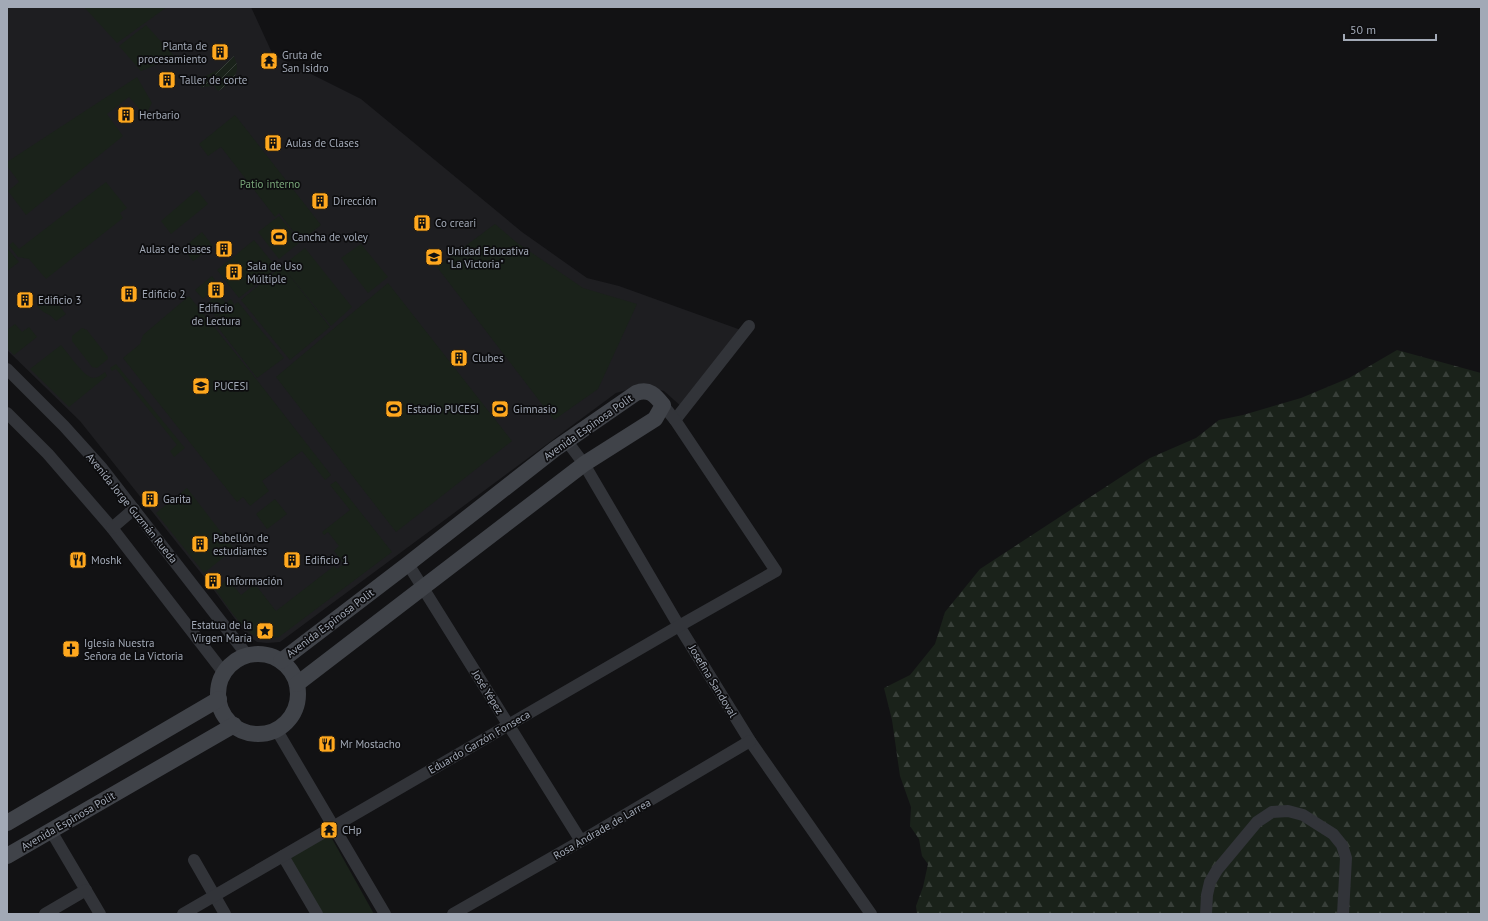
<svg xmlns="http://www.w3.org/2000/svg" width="1488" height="921" viewBox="0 0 1488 921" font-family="'PT Sans',sans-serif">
	<defs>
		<pattern id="forest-firs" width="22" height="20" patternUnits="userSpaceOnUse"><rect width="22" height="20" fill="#1a221a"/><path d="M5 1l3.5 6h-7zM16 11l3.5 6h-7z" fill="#383f39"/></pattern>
		<pattern id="garden-furrows" width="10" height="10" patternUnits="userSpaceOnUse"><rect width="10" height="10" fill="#1a221a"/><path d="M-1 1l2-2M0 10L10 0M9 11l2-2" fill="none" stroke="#383f39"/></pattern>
	</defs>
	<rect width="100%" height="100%" fill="#121214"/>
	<polygon fill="#1e1e21" points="7,7 251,7 273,55 361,99 522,232 587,278 619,286 741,330 683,408 664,391 641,386 616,393 280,642 267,643 257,642 246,634 205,578 80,421 7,350"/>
	<g fill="#1a221a">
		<polygon points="84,7 167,7 117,43"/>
		<polygon points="146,25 175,57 141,71 119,46"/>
		<polygon points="137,77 152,103 145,116 129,97 107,114 123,136 26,215 8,191 19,182 7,166 7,162"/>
		<polygon points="235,115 321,225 301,241 279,213 275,217 221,147 208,156 199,144"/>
		<polygon points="106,182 127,208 120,213 123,218 46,279 29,259 18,257 9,245 13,242 19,249"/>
		<polygon points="197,190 208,204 171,234 161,221"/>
		<polygon points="279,216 300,242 279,259 258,232"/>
		<polygon points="495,224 516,242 583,288 637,304 598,389 554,420 437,267"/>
		<polygon points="202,232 213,246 193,261 183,248"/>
		<polygon points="254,240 277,268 239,298 217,270"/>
		<polygon points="361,244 388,277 368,293 341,258"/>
		<polygon points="7,248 19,262 7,271"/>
		<polygon points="305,248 352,307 331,326 282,266"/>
		<polygon points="282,266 330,327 290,360 241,300"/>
		<polygon points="212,276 215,280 206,287 210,293 203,299 195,290"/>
		<polygon points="388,283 512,441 396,532 276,377"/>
		<path d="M51,296L66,314L56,321C50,313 43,314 37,306Z"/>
		<polygon points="189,296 257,380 331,475 325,480 302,451 262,481 269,491 250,506 243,497 237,502 123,358 140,344 143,335"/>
		<polygon points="220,296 226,303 231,299 234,304 216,317 206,304 214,298 216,299"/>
		<polygon points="238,302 284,358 257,378 213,321"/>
		<polygon points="15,324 22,332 29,327 37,337 14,355 7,348 7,330"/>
		<polygon points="82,328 87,330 108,357 108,359 97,368 92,367 72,341 72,336"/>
		<path d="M61,345C68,353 83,376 93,378C97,378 101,375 105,372L107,376L69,407L30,369Z"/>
		<polygon points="116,364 185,448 174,457 170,451 177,445 116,369 112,371 110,368"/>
		<path d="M336,481L392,552L279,637C272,638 265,639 258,637C245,634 223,600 215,589L228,579L241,595L255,584L276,611L334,566L337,569L344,564L334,551L339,546L328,532L324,535L322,532L350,510L330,485Z"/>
		<polygon points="187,488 234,549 204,573 156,513"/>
		<polygon points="275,499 287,514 267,529 256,514"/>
		<polygon points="330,835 374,914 317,914 286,860"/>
	</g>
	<polygon fill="url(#forest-firs)" points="1397,350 1481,373 1481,914 917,914 916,906 923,887 928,864 922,856 919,839 910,826 911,807 900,776 892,720 884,688 910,675 935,644 945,612 980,569 1150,458 1196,438 1219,420 1243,415 1301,398 1349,378"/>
	<path fill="url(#garden-furrows)" d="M234,56C235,60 238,65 237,69C236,78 226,87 218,91L214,86L201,87V78L220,69Z"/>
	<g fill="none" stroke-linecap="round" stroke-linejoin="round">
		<g stroke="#323439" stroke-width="12">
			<polyline points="7,369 64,426 101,467 247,655"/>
			<polyline points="7,413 48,454 112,528 224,673"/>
			<polyline points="675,420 749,326"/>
			<polyline points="566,440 584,464 679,626 750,741 871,914"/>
			<polyline points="112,528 134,509"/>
			<polyline points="408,564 581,841"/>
			<polyline points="276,729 385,914"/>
			<polyline points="51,831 100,914"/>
			<polyline points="283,856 317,914"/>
			<polyline points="194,860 225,914"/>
			<polyline points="45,914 86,890"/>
			<polyline points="183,914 679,626 776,571 675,420 663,405"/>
			<polyline points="453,914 581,841 750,741"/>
			<polyline points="1206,914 1207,895 1210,882 1217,870 1257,822 1272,812 1288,811 1303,815 1333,834 1342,845 1346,858 1343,914"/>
		</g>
		<g stroke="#404349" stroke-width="16">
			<circle cx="258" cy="694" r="40"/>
			<path d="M281,661L408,564L555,449L636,393C649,388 655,395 663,405L655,419L584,464L297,684"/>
			<polyline points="7,823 219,699"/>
			<polyline points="7,856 234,725"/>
		</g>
	</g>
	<defs>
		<symbol id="building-square" viewBox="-11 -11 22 22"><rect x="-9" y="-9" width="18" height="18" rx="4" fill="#ffa81e" stroke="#0d0d0f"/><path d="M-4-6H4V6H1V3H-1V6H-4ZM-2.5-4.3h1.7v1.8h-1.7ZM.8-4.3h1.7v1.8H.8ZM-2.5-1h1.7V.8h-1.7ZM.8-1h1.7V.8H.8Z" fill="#111"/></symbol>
		<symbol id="temple-square" viewBox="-11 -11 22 22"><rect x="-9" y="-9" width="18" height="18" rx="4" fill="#ffa81e" stroke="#0d0d0f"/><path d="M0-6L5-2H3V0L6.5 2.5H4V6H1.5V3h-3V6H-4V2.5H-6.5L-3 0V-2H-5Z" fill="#111"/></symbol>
		<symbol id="stadium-square" viewBox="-11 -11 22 22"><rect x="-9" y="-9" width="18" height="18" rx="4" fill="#ffa81e" stroke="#0d0d0f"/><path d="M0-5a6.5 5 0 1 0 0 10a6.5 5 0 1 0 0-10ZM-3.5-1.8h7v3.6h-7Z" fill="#111"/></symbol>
		<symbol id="school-square" viewBox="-11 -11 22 22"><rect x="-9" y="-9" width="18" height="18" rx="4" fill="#ffa81e" stroke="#0d0d0f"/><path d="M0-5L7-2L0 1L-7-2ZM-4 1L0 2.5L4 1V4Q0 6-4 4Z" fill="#111"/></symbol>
		<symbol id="restaurant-square" viewBox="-11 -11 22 22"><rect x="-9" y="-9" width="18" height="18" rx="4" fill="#ffa81e" stroke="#0d0d0f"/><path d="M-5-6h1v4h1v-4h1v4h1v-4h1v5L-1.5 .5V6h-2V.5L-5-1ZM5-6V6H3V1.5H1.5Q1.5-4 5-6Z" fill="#111"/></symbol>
		<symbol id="sight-square" viewBox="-11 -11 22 22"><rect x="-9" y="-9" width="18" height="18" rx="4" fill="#ffa81e" stroke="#0d0d0f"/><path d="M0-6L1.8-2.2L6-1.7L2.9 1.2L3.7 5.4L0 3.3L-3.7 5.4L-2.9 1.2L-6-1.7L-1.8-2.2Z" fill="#111"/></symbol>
		<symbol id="church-square" viewBox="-11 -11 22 22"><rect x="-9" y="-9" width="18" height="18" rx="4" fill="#ffa81e" stroke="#0d0d0f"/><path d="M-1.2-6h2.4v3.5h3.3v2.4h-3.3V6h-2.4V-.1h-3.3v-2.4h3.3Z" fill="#111"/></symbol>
	</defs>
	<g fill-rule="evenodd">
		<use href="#building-square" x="210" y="42" width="20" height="20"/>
		<use href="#temple-square" x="259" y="51" width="20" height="20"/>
		<use href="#building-square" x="157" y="70" width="20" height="20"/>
		<use href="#building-square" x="116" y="105" width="20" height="20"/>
		<use href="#building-square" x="263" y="133" width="20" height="20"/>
		<use href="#building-square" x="310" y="191" width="20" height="20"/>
		<use href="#building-square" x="412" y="213" width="20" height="20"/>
		<use href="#stadium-square" x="269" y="227" width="20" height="20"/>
		<use href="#building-square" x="214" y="239" width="20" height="20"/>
		<use href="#school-square" x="424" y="247" width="20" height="20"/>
		<use href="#building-square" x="224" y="262" width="20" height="20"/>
		<use href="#building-square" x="206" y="280" width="20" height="20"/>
		<use href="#building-square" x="119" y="284" width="20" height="20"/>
		<use href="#building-square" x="15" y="290" width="20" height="20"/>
		<use href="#building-square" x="449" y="348" width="20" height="20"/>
		<use href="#school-square" x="191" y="376" width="20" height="20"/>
		<use href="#stadium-square" x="384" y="399" width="20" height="20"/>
		<use href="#stadium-square" x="490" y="399" width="20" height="20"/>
		<use href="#building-square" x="140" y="489" width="20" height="20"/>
		<use href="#building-square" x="190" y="534" width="20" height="20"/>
		<use href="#restaurant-square" x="68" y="550" width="20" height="20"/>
		<use href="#building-square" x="282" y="550" width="20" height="20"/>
		<use href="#building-square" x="203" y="571" width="20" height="20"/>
		<use href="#sight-square" x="255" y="621" width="20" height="20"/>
		<use href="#church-square" x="61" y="639" width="20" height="20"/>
		<use href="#restaurant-square" x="317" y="734" width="20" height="20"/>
		<use href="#temple-square" x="319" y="820" width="20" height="20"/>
	</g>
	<g text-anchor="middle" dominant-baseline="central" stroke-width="3.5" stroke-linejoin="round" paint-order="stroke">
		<g font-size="11" fill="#a2a9b6" stroke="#0d0d0f" text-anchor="start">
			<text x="207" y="46" text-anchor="end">Planta de<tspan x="207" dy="13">procesamiento</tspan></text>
			<text x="282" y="55">Gruta de<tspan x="282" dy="13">San Isidro</tspan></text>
			<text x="180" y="80">Taller de corte</text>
			<text x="139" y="115">Herbario</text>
			<text x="286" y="143">Aulas de Clases</text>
			<text x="333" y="201">Dirección</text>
			<text x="435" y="223">Co creari</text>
			<text x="292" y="237">Cancha de voley</text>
			<text x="211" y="249" text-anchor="end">Aulas de clases</text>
			<text x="447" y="251">Unidad Educativa<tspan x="447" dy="13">"La Victoria"</tspan></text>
			<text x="247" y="266">Sala de Uso<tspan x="247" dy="13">Múltiple</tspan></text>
			<text x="142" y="294">Edificio 2</text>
			<text x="38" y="300">Edificio 3</text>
			<text x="216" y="308" text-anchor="middle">Edificio<tspan x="216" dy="13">de Lectura</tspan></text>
			<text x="472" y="358">Clubes</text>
			<text x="214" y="386">PUCESI</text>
			<text x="407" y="409">Estadio PUCESI</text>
			<text x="513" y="409">Gimnasio</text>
			<text x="163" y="499">Garita</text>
			<text x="213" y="538">Pabellón de<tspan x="213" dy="13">estudiantes</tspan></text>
			<text x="91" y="560">Moshk</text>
			<text x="305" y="560">Edificio 1</text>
			<text x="226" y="581">Información</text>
			<text x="252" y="625" text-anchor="end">Estatua de la<tspan x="252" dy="13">Virgen María</tspan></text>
			<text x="84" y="643">Iglesia Nuestra<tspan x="84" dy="13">Señora de La Victoria</tspan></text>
			<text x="340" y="744">Mr Mostacho</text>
			<text x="342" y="830">CHp</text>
		</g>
		<g font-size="11" fill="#77a377" stroke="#0d0d0f">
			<text x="270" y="184">Patio interno</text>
		</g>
		<g font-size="11" fill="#a2a9b6" stroke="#0d0d0f">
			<text transform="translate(588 427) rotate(-35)">Avenida Espinosa Polit</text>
			<text transform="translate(132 508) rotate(51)">Avenida Jorge Guzmán Rueda</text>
			<text transform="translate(330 623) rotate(-37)">Avenida Espinosa Polit</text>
			<text transform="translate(713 681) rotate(59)">Josefina Sandoval</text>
			<text transform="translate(488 692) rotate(58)">José Yépez</text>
			<text transform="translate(479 742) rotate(-30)">Eduardo Garzón Fonseca</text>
			<text transform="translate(68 821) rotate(-30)">Avenida Espinosa Polit</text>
			<text transform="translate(602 829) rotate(-30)">Rosa Andrade de Larrea</text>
		</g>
	</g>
	<rect width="1488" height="921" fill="none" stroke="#a2a9b6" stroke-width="16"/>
	<path d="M1344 34v6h92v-6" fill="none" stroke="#a2a9b6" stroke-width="2"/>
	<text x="1350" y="34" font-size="12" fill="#a2a9b6" stroke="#0d0d0f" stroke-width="3" paint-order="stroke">50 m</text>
</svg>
